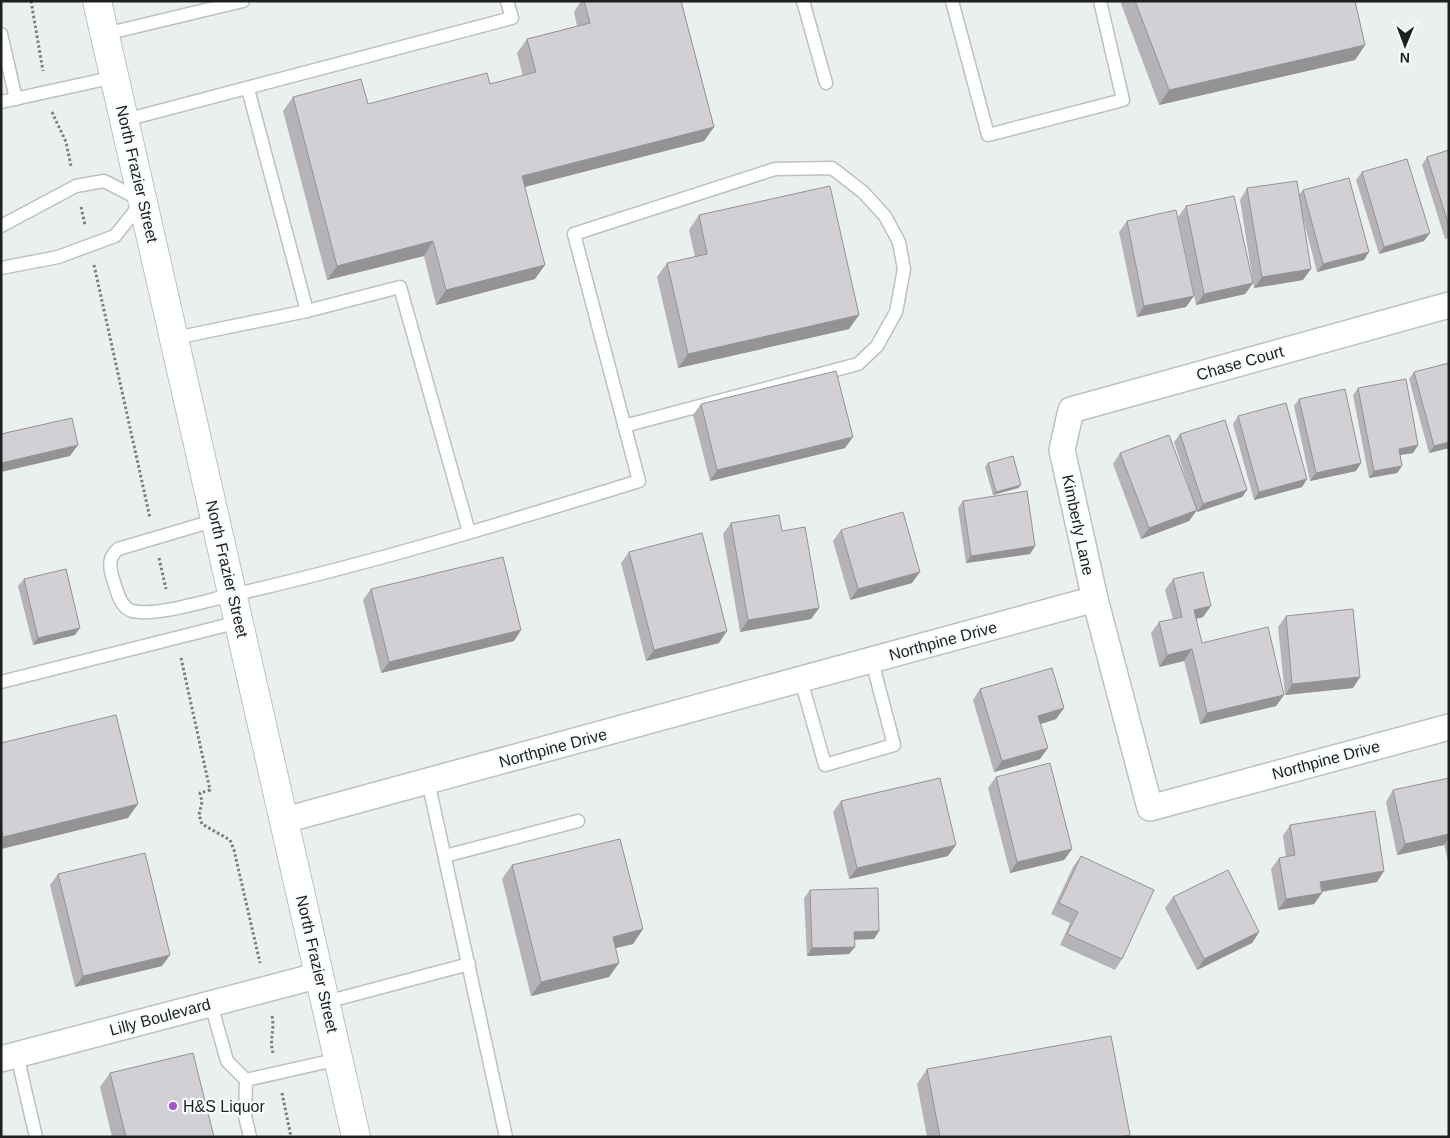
<svg xmlns="http://www.w3.org/2000/svg" width="1450" height="1138" viewBox="0 0 1450 1138" font-family="Arial,sans-serif">
	<rect width="100%" height="100%" fill="#e9f0ee"/>
	<g fill="none" stroke-linecap="round" stroke-linejoin="round">
		<defs>
			<g id="service">
				<polyline points="803,1 826,83"/>
				<polyline points="952,1 988,135 1123,100 1100,1"/>
				<polyline points="1,34 16,99"/>
				<polyline points="105,34 243,1"/>
				<polyline points="1,102 115,77"/>
				<polyline points="125,120 512,18 507,1"/>
				<polyline points="1,226 76,186 104,181 143,201 115,236 58,257 1,268"/>
				<polyline points="307,311 400,287 469,532"/>
				<polyline points="175,338 307,311 248,89"/>
				<path d="M216,520L118,549C109,557 109,565 112,576C116,587 119,607 132,611C156,617 207,600 232,595C369,564 504,523 639,481L574,234L775,169L832,168L863,192L885,216L899,242L904,269L896,312L877,346L858,364L624,426"/>
				<polyline points="801,680 825,765 894,745 872,661"/>
				<polyline points="1,682 239,622"/>
				<polyline points="428,781 506,1137"/>
				<polyline points="445,856 578,821"/>
				<polyline points="326,1002 469,964"/>
				<polyline points="211,1004 227,1061 246,1080"/>
				<polyline points="17,1055 36,1137"/>
				<polyline points="250,1137 245,1116 246,1080 339,1059"/>
			</g>
			<g id="minor">
				<polyline points="1449,305 1071,410 1062,450 1095,599 1150,808 1449,727"/>
				<polyline points="285,820 1095,599"/>
				<polyline points="1,1059 320,975"/>
			</g>
			<polyline id="primary" points="97,1 356,1137"/>
		</defs>
		<use href="#service" stroke="#bbc2c0" stroke-width="15"/>
		<use href="#minor" stroke="#bbc2c0" stroke-width="28"/>
		<use href="#primary" stroke="#bbc2c0" stroke-width="30"/>
		<g stroke="#7a7e7d" stroke-width="3" stroke-dasharray="2.5 2.5" stroke-linecap="butt">
			<polyline points="31,1 43,71"/>
			<polyline points="52,112 66,142 71,166"/>
			<polyline points="81,207 85,225"/>
			<polyline points="94,265 150,518"/>
			<polyline points="159,558 166,589"/>
			<polyline points="181,658 210,790 200,793 202,802 199,815 202,824 230,840 234,850 260,963"/>
			<path d="M272,1016C275,1032 269,1037 273,1053"/>
			<polyline points="282,1093 291,1137"/>
		</g>
		<use href="#service" stroke="#fff" stroke-width="12"/>
		<use href="#minor" stroke="#fff" stroke-width="25"/>
		<use href="#primary" stroke="#fff" stroke-width="28"/>
	</g>
	<g fill="#b5b3b7">
		<polygon points="581,1 681,1 714,127 704,141 525,187 535,279 436,305 424,256 327,280 283,111 293,97 368,104 490,84 523,76 517,53 527,39 577,26 574,12"/>
		<polygon points="1120,1 1355,1 1365,45 1355,60 1159,105"/>
		<polygon points="1449,150 1449,238 1445,239 1422,165 1427,157"/>
		<polygon points="1362,172 1424,241 1379,254 1356,180"/>
		<polygon points="1247,188 1299,195 1303,190 1364,260 1317,272 1302,214 1303,280 1254,288 1240,200"/>
		<polygon points="1186,206 1253,283 1245,294 1196,305 1178,217"/>
		<polygon points="699,215 849,329 678,368 657,277 667,263 695,257 689,230"/>
		<polygon points="1127,221 1186,307 1137,317 1119,232"/>
		<polygon points="1449,363 1449,448 1429,453 1409,379 1414,372"/>
		<polygon points="1358,388 1418,445 1413,453 1400,455 1402,466 1397,473 1369,478 1353,395"/>
		<polygon points="1299,399 1356,471 1310,481 1294,406"/>
		<polygon points="701,404 845,448 710,481 693,415"/>
		<polygon points="1238,416 1307,479 1302,487 1254,500 1233,424"/>
		<polygon points="1180,434 1247,490 1242,497 1197,512 1197,510 1189,521 1141,539 1113,464 1120,453 1196,509 1174,442"/>
		<polygon points="988,463 1021,485 1018,488 993,495 985,467"/>
		<polygon points="963,501 1035,546 1030,554 966,563 958,508"/>
		<polygon points="731,523 782,531 819,608 811,619 740,632 723,534"/>
		<polygon points="841,530 912,583 850,600 833,541"/>
		<polygon points="629,552 719,643 646,661 621,563"/>
		<polygon points="24,579 75,635 33,645 18,586"/>
		<polygon points="1173,579 1203,617 1196,619 1202,643 1284,695 1276,706 1200,724 1184,661 1159,667 1151,633 1159,622 1173,619 1165,590"/>
		<polygon points="371,589 521,630 514,641 381,673 363,600"/>
		<polygon points="1286,616 1360,677 1353,688 1285,695 1278,627"/>
		<polygon points="980,689 1064,708 1056,719 1041,724 1040,759 994,772 973,700"/>
		<polygon points="1,743 128,818 1,849"/>
		<polygon points="996,777 1072,849 1064,860 1010,873 988,788"/>
		<polygon points="1449,778 1449,865 1444,845 1397,855 1386,802 1393,790"/>
		<polygon points="841,801 948,856 849,879 833,812"/>
		<polygon points="1290,825 1377,882 1322,892 1314,904 1278,910 1271,869 1279,858 1286,857 1283,836"/>
		<polygon points="1081,856 1122,959 1115,970 1060,945 1070,923 1051,914 1073,867"/>
		<polygon points="512,865 643,929 633,944 615,948 609,977 531,996 502,879"/>
		<polygon points="58,874 162,966 75,987 50,885"/>
		<polygon points="810,890 879,931 874,939 854,939 855,947 849,954 807,956 804,898"/>
		<polygon points="1173,897 1259,932 1252,943 1197,970 1165,908"/>
		<polygon points="927,1069 1129,1137 927,1137 917,1084"/>
		<polygon points="110,1073 214,1137 112,1137 100,1087"/>
	</g>
	<g fill="#949295">
		<polygon points="1365,45 1355,60 1159,105 1169,90"/>
		<polygon points="714,127 704,141 512,190 522,176"/>
		<polygon points="1430,233 1424,241 1379,254 1384,247"/>
		<polygon points="433,241 424,256 327,280 337,266"/>
		<polygon points="1369,252 1364,260 1317,272 1323,264"/>
		<polygon points="545,265 535,279 436,305 446,290"/>
		<polygon points="1311,269 1303,280 1254,288 1262,277"/>
		<polygon points="1253,283 1245,294 1196,305 1204,294"/>
		<polygon points="1194,296 1186,307 1137,317 1144,306"/>
		<polygon points="859,315 849,329 678,368 688,354"/>
		<polygon points="853,437 845,448 710,481 717,470"/>
		<polygon points="1449,442 1449,448 1429,453 1434,446"/>
		<polygon points="78,445 70,456 1,472 1,463"/>
		<polygon points="1418,445 1413,453 1393,456 1399,449"/>
		<polygon points="1361,463 1356,471 1310,481 1316,473"/>
		<polygon points="1402,466 1397,473 1369,478 1374,471"/>
		<polygon points="1307,479 1302,487 1254,500 1259,492"/>
		<polygon points="1021,485 1018,488 993,495 996,492"/>
		<polygon points="1247,490 1242,497 1197,512 1203,504"/>
		<polygon points="1197,510 1189,521 1141,539 1149,528"/>
		<polygon points="1035,546 1030,554 966,563 971,556"/>
		<polygon points="920,572 912,583 850,600 858,589"/>
		<polygon points="1211,606 1203,617 1186,621 1194,610"/>
		<polygon points="819,608 811,619 740,632 748,620"/>
		<polygon points="80,628 75,635 33,645 38,638"/>
		<polygon points="521,630 514,641 381,673 389,662"/>
		<polygon points="727,631 719,643 646,661 654,650"/>
		<polygon points="1192,649 1184,661 1159,667 1167,655"/>
		<polygon points="1360,677 1353,688 1285,695 1292,684"/>
		<polygon points="1284,695 1276,706 1200,724 1207,713"/>
		<polygon points="1064,708 1056,719 1031,727 1038,716"/>
		<polygon points="1048,748 1040,759 994,772 1002,761"/>
		<polygon points="138,804 128,818 1,849 1,840 3,837"/>
		<polygon points="1449,834 1449,838 1444,845 1397,855 1405,844"/>
		<polygon points="956,845 948,856 849,879 857,868"/>
		<polygon points="1072,849 1064,860 1010,873 1017,862"/>
		<polygon points="1384,871 1377,882 1312,893 1320,882"/>
		<polygon points="1322,893 1314,904 1278,910 1286,899"/>
		<polygon points="643,929 633,944 603,951 613,937"/>
		<polygon points="879,931 874,939 849,940 854,932"/>
		<polygon points="1259,932 1252,943 1197,970 1204,959"/>
		<polygon points="855,947 849,954 807,956 812,948"/>
		<polygon points="170,955 162,966 75,987 83,976"/>
		<polygon points="619,963 609,977 531,996 541,982"/>
	</g>
	<g fill="#d3d0d5" stroke="#949295">
		<polygon points="584,1 681,1 714,127 522,176 545,265 446,290 433,241 337,266 293,97 361,79 368,104 487,73 490,84 536,72 527,39 590,23"/>
		<polygon points="1135,1 1355,1 1365,45 1169,90"/>
		<polygon points="1449,150 1449,226 1427,157"/>
		<polygon points="1407,159 1430,233 1384,247 1362,172"/>
		<polygon points="1349,178 1369,252 1323,264 1303,190"/>
		<polygon points="1297,181 1311,269 1262,277 1247,188"/>
		<polygon points="830,186 859,315 688,354 667,263 707,254 699,215"/>
		<polygon points="1234,196 1253,283 1204,294 1186,206"/>
		<polygon points="1176,210 1194,296 1144,306 1127,221"/>
		<polygon points="1449,363 1449,442 1434,446 1414,372"/>
		<polygon points="836,371 853,437 717,470 701,404"/>
		<polygon points="1406,379 1418,445 1399,449 1402,466 1374,471 1358,388"/>
		<polygon points="1345,389 1361,463 1316,473 1299,399"/>
		<polygon points="1286,403 1307,479 1259,492 1238,416"/>
		<polygon points="72,418 78,445 1,463 1,434"/>
		<polygon points="1225,420 1247,490 1203,504 1180,434"/>
		<polygon points="1169,435 1197,510 1149,528 1120,453"/>
		<polygon points="1013,456 1021,485 996,492 988,463"/>
		<polygon points="1027,491 1035,546 971,556 963,501"/>
		<polygon points="903,512 920,572 858,589 841,530"/>
		<polygon points="779,515 782,531 805,527 819,608 748,620 731,523"/>
		<polygon points="702,533 727,631 654,650 629,552"/>
		<polygon points="503,557 521,630 389,662 371,589"/>
		<polygon points="66,569 80,628 38,638 24,579"/>
		<polygon points="1203,572 1211,606 1194,610 1202,643 1268,627 1284,695 1207,713 1192,649 1167,655 1159,622 1182,617 1173,579"/>
		<polygon points="1353,609 1360,677 1292,684 1286,616"/>
		<polygon points="1052,668 1064,708 1038,716 1048,748 1002,761 980,689"/>
		<polygon points="116,715 138,804 3,837 1,828 1,743"/>
		<polygon points="1050,763 1072,849 1017,862 996,777"/>
		<polygon points="940,778 956,845 857,868 841,801"/>
		<polygon points="1449,778 1449,834 1405,844 1393,790"/>
		<polygon points="1375,811 1384,871 1320,882 1322,893 1286,899 1279,858 1295,855 1290,825"/>
		<polygon points="620,839 643,929 613,937 619,963 541,982 512,865"/>
		<polygon points="145,853 170,955 83,976 58,874"/>
		<polygon points="1081,856 1154,890 1122,959 1067,934 1078,912 1059,903"/>
		<polygon points="1228,870 1259,932 1204,959 1173,897"/>
		<polygon points="878,888 879,931 854,932 855,947 812,948 810,890"/>
		<polygon points="1111,1036 1130,1135 1119,1137 940,1137 927,1069"/>
		<polygon points="193,1053 214,1137 126,1137 110,1073"/>
	</g>
	<circle fill="#a258cb" stroke="#f7fdfc" stroke-width="2" cx="173" cy="1106" r="5"/>
	<g text-anchor="middle" dominant-baseline="central" stroke-width="4.5" stroke-linejoin="round" paint-order="stroke">
		<g font-size="16" fill="#1e201f" stroke="#f7fdfc">
			<text transform="translate(137 174) rotate(77)">North Frazier Street</text>
			<text transform="translate(1240 363) rotate(-16)">Chase Court</text>
			<text transform="translate(1078 525) rotate(78)">Kimberly Lane</text>
			<text transform="translate(227 569) rotate(77)">North Frazier Street</text>
			<text transform="translate(943 641) rotate(-15)">Northpine Drive</text>
			<text transform="translate(553 748) rotate(-15)">Northpine Drive</text>
			<text transform="translate(1326 760) rotate(-15)">Northpine Drive</text>
			<text transform="translate(317 964) rotate(77)">North Frazier Street</text>
			<text transform="translate(160 1017) rotate(-15)">Lilly Boulevard</text>
		</g>
		<g font-size="16" fill="#1e201f" stroke="#f7fdfc" text-anchor="start">
			<text x="183" y="1106">H&amp;S Liquor</text>
		</g>
	</g>
	<rect width="1450" height="1138" fill="none" stroke="#1e201f" stroke-width="5"/>
	<g transform="translate(1405 45) rotate(181)" stroke="#f7fdfc" stroke-width="4" paint-order="stroke">
	<path d="M0-4L9 19L0 12L-9 19Z" fill="#1e201f"/>
	<text y="-8" font-size="14" font-weight="bold" text-anchor="middle" fill="#1e201f">N</text>
	</g>
</svg>
